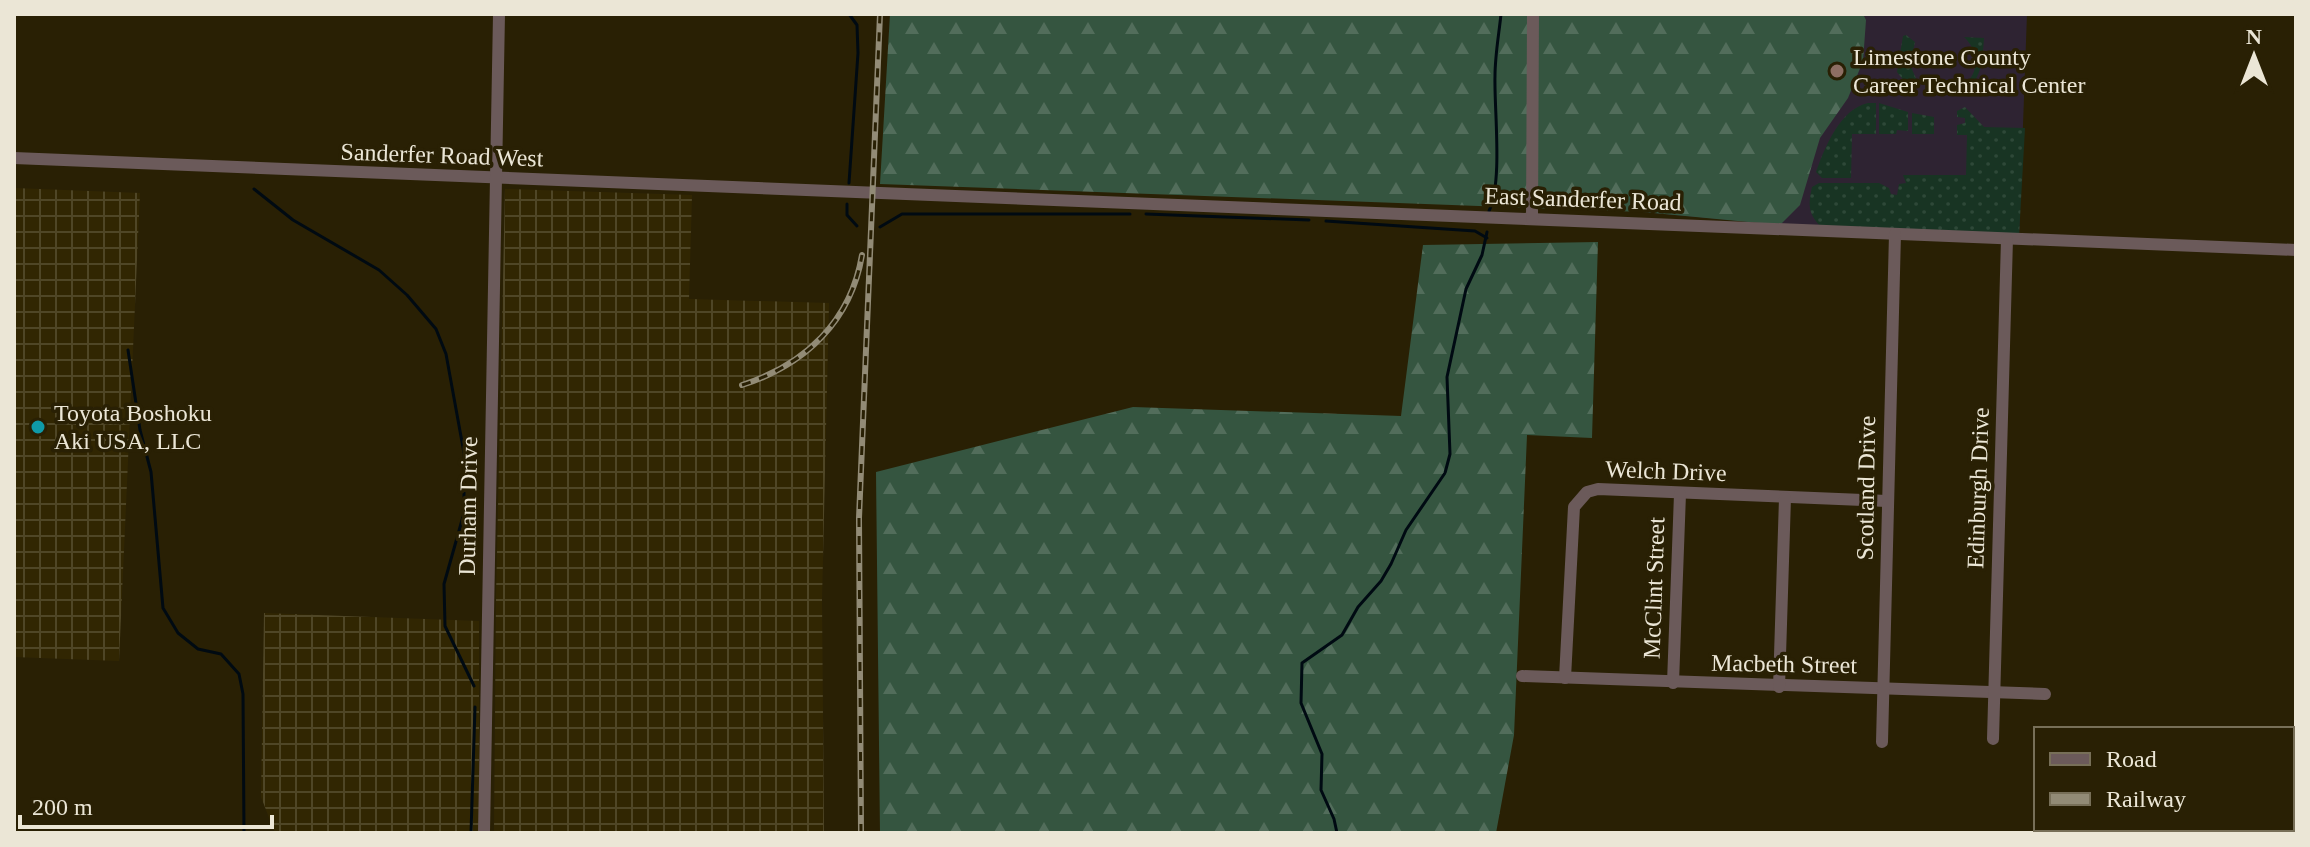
<svg xmlns="http://www.w3.org/2000/svg" width="2310" height="847" viewBox="0 0 2310 847" font-family="'Times New Roman',serif">
	<defs>
		<pattern id="industrial-grid" width="8" height="8" patternUnits="userSpaceOnUse" patternTransform="scale(2)"><rect width="8" height="8" fill="#312602"/><path d="M0 4h8M4 0v8" fill="none" stroke="#4f4626"/></pattern>
		<pattern id="grass-dots" width="8" height="8" patternUnits="userSpaceOnUse" patternTransform="scale(2)"><rect width="8" height="8" fill="#183423"/><path d="M2 2h.1M6 6h.1" fill="none" stroke="#2e4838" stroke-width="1.8" stroke-linecap="round"/></pattern>
		<pattern id="forest-firs" width="22" height="20" patternUnits="userSpaceOnUse" patternTransform="scale(2)"><rect width="22" height="20" fill="#355540"/><path d="M5 1l3.5 6h-7zM16 11l3.5 6h-7z" fill="#526d5b"/></pattern>
	</defs>
	<rect width="100%" height="100%" fill="#292004"/>
	<g fill="url(#industrial-grid)">
		<polygon points="14,188 140,193 119,661 14,657"/>
		<polygon points="505,189 692,195 689,299 829,303 822,600 824,833 494,833 496,597"/>
		<polygon points="264,613 479,621 479,833 275,833 261,797"/>
	</g>
	<polygon fill="#2e2332" points="1649,14 2027,14 2019,236 1819,228 1643,212"/>
	<g fill="url(#grass-dots)">
		<polygon points="1906,35 1915,42 1910,65 1919,85 1912,91 1897,72 1903,36"/>
		<path d="M1964,37L1984,38C1982,64 1982,87 1953,95L1951,93C1954,88 1960,88 1966,83C1981,70 1977,49 1964,37Z"/>
		<path d="M1868,103H1876V134H1852L1851,178H1822L1816,172C1825,147 1840,109 1868,103Z"/>
		<polygon points="1879,103 1908,112 1908,131 1897,130 1896,134 1879,134"/>
		<path d="M1965,107L1984,127L2025,128L2019,236L1821,227C1808,213 1808,205 1812,187L1819,183H1879L1889,188L1891,194L1897,195L1899,184L1906,183L1903,175H1966L1967,135H1957V125L1965,123V118L1957,117V111Z"/>
		<polygon points="1912,113 1934,117 1934,134 1912,134"/>
	</g>
	<g fill="url(#forest-firs)">
		<polygon points="890,14 1863,14 1866,20 1863,61 1848,98 1820,138 1800,205 1780,225 1643,212 880,184"/>
		<polygon points="1598,242 1592,438 1527,435 1514,735 1496,833 880,833 876,472 1133,407 1401,416 1423,245"/>
	</g>
	<g fill="none" stroke-linecap="round" stroke-linejoin="round">
		<g stroke="#000a12" stroke-width="3">
			<polyline points="849,183 858,53 857,25 849,14"/>
			<polyline points="254,189 293,220 379,270 407,295 436,329 446,354 464,453 464,513 444,584 445,626 474,686"/>
			<polyline points="847,204 847,215 857,226"/>
			<path d="M1489,211C1503,181 1494,110 1495,76C1495,55 1499,34 1501,14"/>
			<polyline points="1146,214 1309,220"/>
			<polyline points="1326,221 1475,231 1487,238"/>
			<polyline points="880,227 902,214 1130,214"/>
			<polyline points="128,350 140,430 151,472 163,608 178,633 198,649 221,654 239,674 243,694 244,833"/>
			<polyline points="471,833 475,707"/>
			<polyline points="1337,833 1334,819 1321,790 1322,754 1301,703 1302,663 1342,635 1358,607 1381,581 1391,564 1406,530 1445,473 1450,454 1447,377 1466,289 1482,255 1487,232"/>
		</g>
		<g stroke="#6b5a5a" stroke-width="12">
			<polyline points="14,158 2296,250"/>
			<polyline points="1532,219 1533,14"/>
			<polyline points="1522,676 2045,694"/>
			<polyline points="1565,678 1574,507 1587,492 1598,489 1887,501"/>
			<polyline points="1673,683 1680,494"/>
			<polyline points="1779,687 1785,498"/>
			<polyline points="1993,739 2007,239"/>
			<polyline points="1882,742 1895,234"/>
			<polyline points="484,833 499,14"/>
		</g>
		<defs>
			<g id="rail">
				<path d="M742,385C805,365 851,321 862,255"/>
				<polyline points="861,833 859,518 880,14"/>
			</g>
		</defs>
		<use href="#rail" stroke="#928b76" stroke-width="6"/>
		<use href="#rail" stroke="#292004" stroke-width="3" stroke-dasharray="9" stroke-linecap="butt"/>
	</g>
	<circle fill="#8d6e63" stroke="#292004" stroke-width="3" cx="1837" cy="71" r="8"/>
	<circle fill="#0f9aa8" stroke="#292004" stroke-width="3" cx="38" cy="427" r="8"/>
	<g text-anchor="middle" dominant-baseline="central" stroke-width="7" stroke-linejoin="round" paint-order="stroke">
		<g font-size="24" fill="#ebe6d6" stroke="#292004" text-anchor="start">
			<text x="1853" y="57">Limestone County<tspan x="1853" dy="28">Career Technical Center</tspan></text>
			<text x="54" y="413">Toyota Boshoku<tspan x="54" dy="28">Aki USA, LLC</tspan></text>
		</g>
		<g font-size="24" fill="#ebe6d6" stroke="#292004">
			<text transform="translate(442 155) rotate(2)">Sanderfer Road West</text>
			<text transform="translate(1583 199) rotate(2)">East Sanderfer Road</text>
			<text transform="translate(1666 471) rotate(2)">Welch Drive</text>
			<text transform="translate(1866 488) rotate(-89)">Scotland Drive</text>
			<text transform="translate(1978 488) rotate(-88)">Edinburgh Drive</text>
			<text transform="translate(468 506) rotate(-89)">Durham Drive</text>
			<text transform="translate(1654 588) rotate(-88)">McClint Street</text>
			<text transform="translate(1784 664) rotate(1)">Macbeth Street</text>
		</g>
	</g>
	<rect width="2310" height="847" fill="none" stroke="#ebe6d6" stroke-width="32"/>
	<rect x="2034" y="727" width="260" height="104" fill="#292004" stroke="#776f58" stroke-width="2"/>
	<rect x="2050" y="753" width="40" height="12" fill="#6b5a5a" stroke="#776f58" stroke-width="2"/>
	<text x="2106" y="767" font-size="24" fill="#ebe6d6">Road</text>
	<rect x="2050" y="793" width="40" height="12" fill="#928b76" stroke="#776f58" stroke-width="2"/>
	<text x="2106" y="807" font-size="24" fill="#ebe6d6">Railway</text>
	<g transform="translate(2254 56)" stroke="#292004" stroke-width="6" paint-order="stroke">
	<path d="M0-6L14 30L0 20L-14 30Z" fill="#ebe6d6"/>
	<text y="-12" font-size="22" font-weight="bold" text-anchor="middle" fill="#ebe6d6">N</text>
	</g>
	<path d="M20 815v12h252v-12" fill="none" stroke="#ebe6d6" stroke-width="4"/>
	<text x="32" y="815" font-size="24" fill="#ebe6d6" stroke="#292004" stroke-width="6" paint-order="stroke">200 m</text>
</svg>
